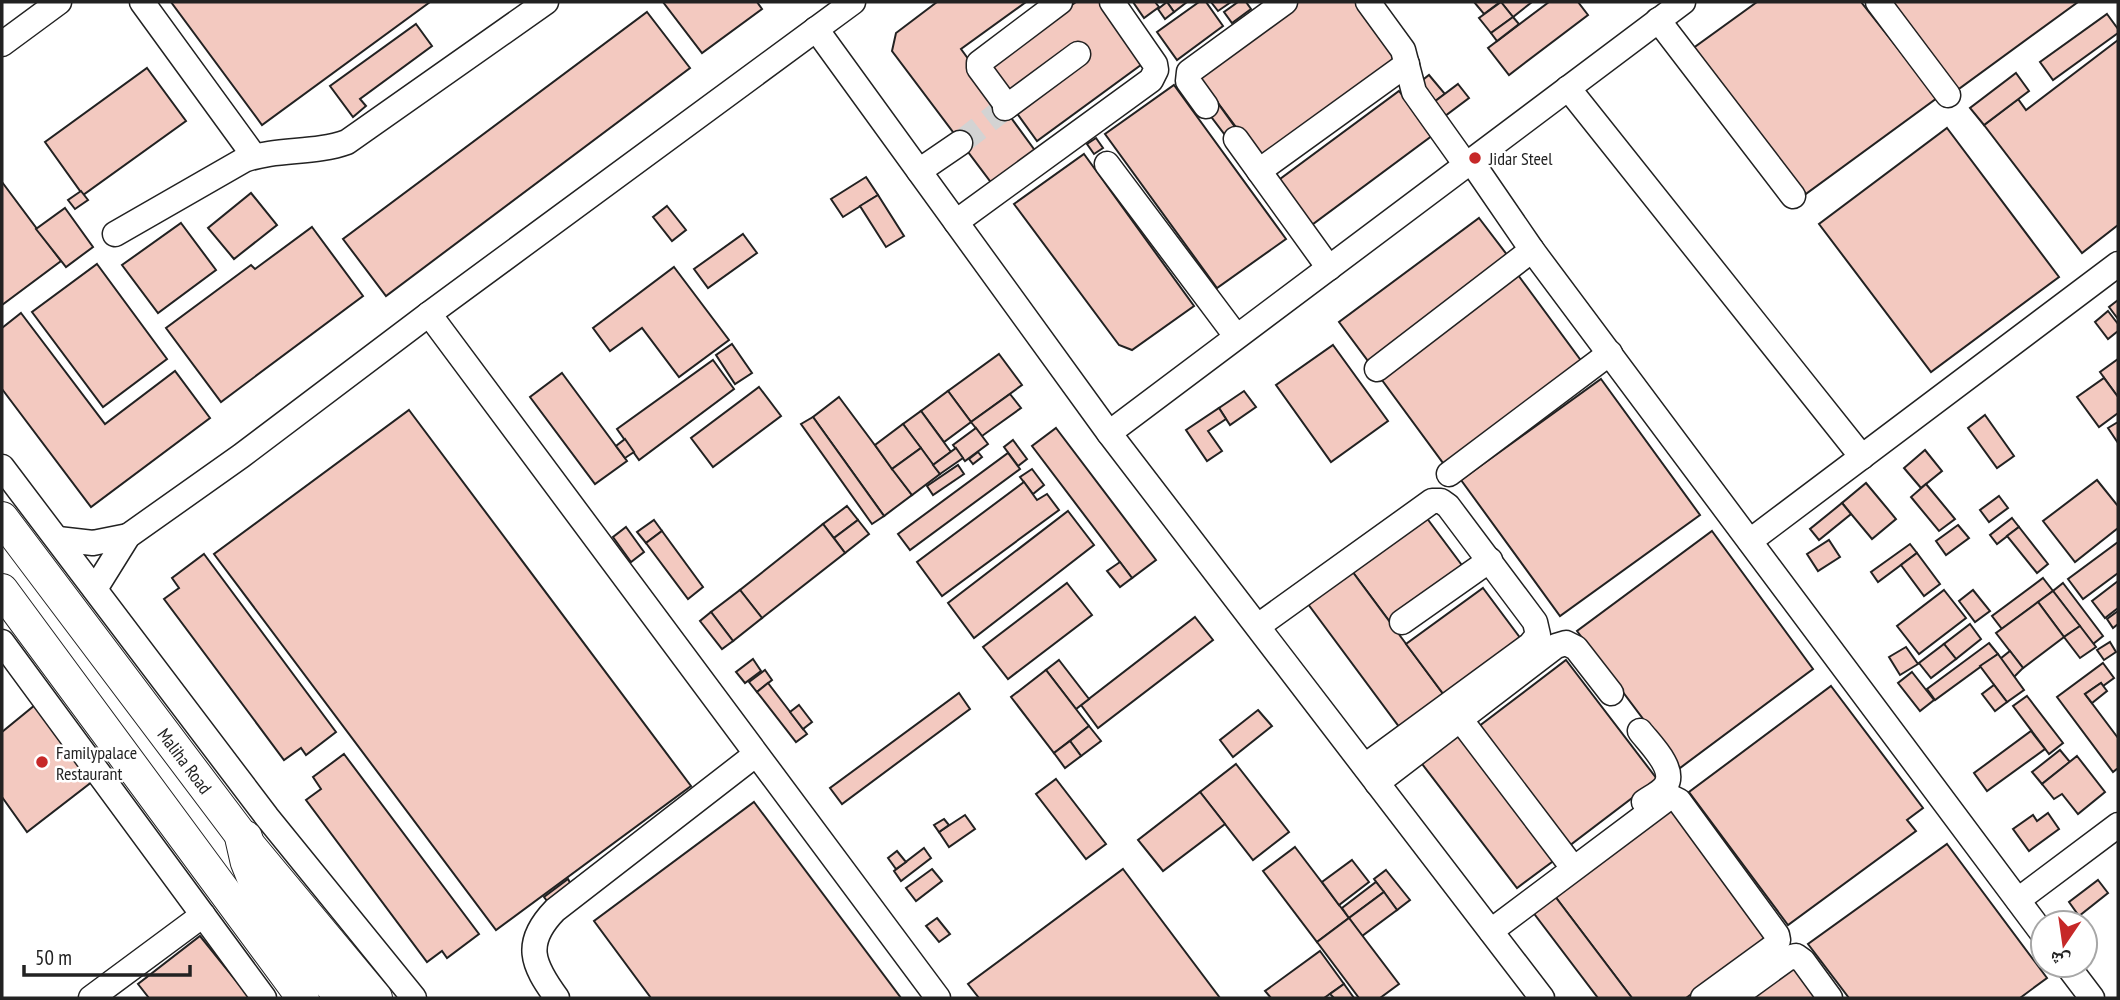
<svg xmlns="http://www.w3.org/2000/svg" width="2120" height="1000" viewBox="0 0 2120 1000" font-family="'PT Sans Narrow','Noto Naskh Arabic',sans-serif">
	<rect width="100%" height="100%" fill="#fff"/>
	<g fill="#f3c9c0" stroke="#222" stroke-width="2">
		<polygon points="171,2 430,2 262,125"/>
		<polygon points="663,2 757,2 762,9 702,53"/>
		<polygon points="937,2 1026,2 961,49 1039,156 996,189 892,51 896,33"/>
		<polygon points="1076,2 1106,2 1149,59 1037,141 985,69"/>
		<polygon points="1133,2 1155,2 1159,7 1144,18"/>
		<polygon points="1167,2 1187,2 1174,12"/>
		<polygon points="1167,2 1174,12 1165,19 1158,9"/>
		<polygon points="1199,2 1206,2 1223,26 1177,60 1157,32"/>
		<polygon points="1211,2 1231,2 1218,11"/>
		<polygon points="1238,2 1246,2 1251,9 1232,23 1224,12"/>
		<polygon points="1298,2 1357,2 1400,59 1262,162 1198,76"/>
		<polygon points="1474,2 1500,2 1484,14"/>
		<polygon points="1501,2 1532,2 1513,17"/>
		<polygon points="1501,2 1513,17 1491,33 1479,18"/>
		<polygon points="1549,2 1578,2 1588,15 1509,75 1488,48"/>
		<polygon points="1757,2 1861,2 1937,98 1803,196 1692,49"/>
		<polygon points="1890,2 2078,2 1956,91"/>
		<polygon points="647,12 690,68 386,296 343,239"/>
		<polygon points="2107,14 2118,29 2118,33 2053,80 2040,62"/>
		<polygon points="1513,17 1519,24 1497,41 1491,33"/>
		<polygon points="416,24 432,46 360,99 366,106 353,117 330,86"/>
		<polygon points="2118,40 2118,225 2082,253 1984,125 2018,99 2026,110"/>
		<polygon points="147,68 186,121 83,195 45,142"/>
		<polygon points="2016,73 2029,91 1984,125 1970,108"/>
		<polygon points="1429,75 1445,94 1430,105 1415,86"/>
		<polygon points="1458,84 1469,98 1441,119 1430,105"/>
		<polygon points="1174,85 1286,239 1217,288 1105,134"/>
		<polygon points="1399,91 1433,135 1309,227 1276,182"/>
		<polygon points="1217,102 1235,127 1225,135 1206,110"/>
		<polygon points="1947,128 2059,277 1931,372 1819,224"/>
		<polygon points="1096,138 1103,148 1094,154 1087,144"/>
		<polygon points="1084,154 1194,306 1132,350 1119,345 1014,204"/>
		<polygon points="866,177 878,195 843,217 831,199"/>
		<polygon points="2,182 61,261 2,305"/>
		<polygon points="81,191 88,200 75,209 68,200"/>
		<polygon points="251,193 277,225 234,259 208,228"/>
		<polygon points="878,195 904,236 886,247 860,206"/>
		<polygon points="667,206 686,230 672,241 653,217"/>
		<polygon points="65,208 93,247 66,267 36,229"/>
		<polygon points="1479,218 1511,260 1371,365 1339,322"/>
		<polygon points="181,223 216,270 158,313 122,265"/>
		<polygon points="312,227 363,296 221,402 166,328 251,265 255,269"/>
		<polygon points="743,234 757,253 708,288 694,269"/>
		<polygon points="97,264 167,359 103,407 32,312"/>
		<polygon points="674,267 729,340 679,377 642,328 610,351 593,328"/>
		<polygon points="1518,275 1585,366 1446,467 1379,376"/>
		<polygon points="2118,300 2118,319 2109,307"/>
		<polygon points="2108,311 2118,324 2118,331 2108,339 2095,322"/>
		<polygon points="21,313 105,424 175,371 210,418 91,507 2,389 2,328"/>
		<polygon points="732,344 752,373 735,384 716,355"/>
		<polygon points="1333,345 1388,421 1331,462 1276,385"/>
		<polygon points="999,354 1022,385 971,422 948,391"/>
		<polygon points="2118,359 2118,397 2100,372"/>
		<polygon points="713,360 734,389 639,460 617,429"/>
		<polygon points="562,373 627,461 595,484 530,397"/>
		<polygon points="2104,378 2118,397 2118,413 2099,427 2077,397"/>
		<polygon points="1601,379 1700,515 1560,616 1461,480"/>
		<polygon points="759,387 781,416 713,467 691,438"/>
		<polygon points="948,391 971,422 944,442 921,411"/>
		<polygon points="1244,391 1256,407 1230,425 1219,408"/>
		<polygon points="1010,394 1021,408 982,436 971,422"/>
		<polygon points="839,397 912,495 884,516 813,417"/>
		<polygon points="1219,408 1226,419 1208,431 1222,451 1207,461 1186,430"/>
		<polygon points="409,410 691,786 496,930 214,554"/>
		<polygon points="921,411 951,452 933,465 903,424"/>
		<polygon points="1985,415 2014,456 1997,468 1968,428"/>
		<polygon points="813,417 884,516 872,524 801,424"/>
		<polygon points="2118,422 2118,443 2108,428"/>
		<polygon points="903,424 921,448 892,469 875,445"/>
		<polygon points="976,428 988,444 965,461 953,445"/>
		<polygon points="1056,428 1156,560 1132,578 1032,446"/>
		<polygon points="625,439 634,452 625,458 616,446"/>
		<polygon points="1013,440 1027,459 1018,466 1004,447"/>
		<polygon points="921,448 940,474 912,495 892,469"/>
		<polygon points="956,448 963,458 940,474 933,465"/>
		<polygon points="1925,450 1942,471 1921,488 1904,468"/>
		<polygon points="978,452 982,457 973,464 969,459"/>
		<polygon points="1008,453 1020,469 910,550 898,534"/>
		<polygon points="958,465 964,474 933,495 927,486"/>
		<polygon points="1032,469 1044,485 1033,494 1020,477"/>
		<polygon points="2097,480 2118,506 2118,528 2075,562 2043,521"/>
		<polygon points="1024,482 1037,500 1047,494 1059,510 942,596 917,562"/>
		<polygon points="1866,483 1896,519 1872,539 1842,503"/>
		<polygon points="1926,484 1955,519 1939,531 1911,497"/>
		<polygon points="1999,496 2008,508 1989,522 1980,510"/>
		<polygon points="1842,503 1851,514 1819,540 1810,529"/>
		<polygon points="847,506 858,520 834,538 823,524"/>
		<polygon points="1068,511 1094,545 974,638 948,603"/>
		<polygon points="1423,513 1464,568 1390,622 1349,567"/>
		<polygon points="2012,518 2019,527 1997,544 1990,535"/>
		<polygon points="654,520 662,531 646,543 637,532"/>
		<polygon points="858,520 869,534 845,553 834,538"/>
		<polygon points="823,524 845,553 762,618 740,590"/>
		<polygon points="1958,525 1969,538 1946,555 1936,541"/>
		<polygon points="626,527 644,552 631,562 613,537"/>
		<polygon points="2019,527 2048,564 2037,573 2007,536"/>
		<polygon points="662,531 703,587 688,599 646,543"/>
		<polygon points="1712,531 1813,669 1680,768 1577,631"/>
		<polygon points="1829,540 1840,557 1818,571 1807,554"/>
		<polygon points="2118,542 2118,573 2083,599 2068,579"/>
		<polygon points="1910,544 1917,553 1878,582 1871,572"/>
		<polygon points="1917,553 1940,584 1924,596 1901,565"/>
		<polygon points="204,554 336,732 306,755 301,748 284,760 164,599 179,588 172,578"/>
		<polygon points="1120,562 1132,578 1120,587 1107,571"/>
		<polygon points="1349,567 1444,695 1400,728 1305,600"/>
		<polygon points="2043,578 2053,591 2002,629 1992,616"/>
		<polygon points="2118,581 2118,608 2105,618 2092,601"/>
		<polygon points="1067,583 1092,615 1008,679 983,647"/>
		<polygon points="2063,583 2103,636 2093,644 2053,591"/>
		<polygon points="1483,588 1521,639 1444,695 1406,644"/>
		<polygon points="740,590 762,618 733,641 711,612"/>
		<polygon points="1944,590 1966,618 1919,654 1897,626"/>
		<polygon points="1973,590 1990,611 1975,622 1959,601"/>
		<polygon points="2053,591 2080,626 2064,637 2038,602"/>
		<polygon points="2038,602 2064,637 2023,668 1996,633"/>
		<polygon points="2118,611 2118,624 2113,628 2107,619"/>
		<polygon points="711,612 733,641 722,649 700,621"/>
		<polygon points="1195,617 1213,640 1098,728 1081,705"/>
		<polygon points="1970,624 1981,639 1956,659 1944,644"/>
		<polygon points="2080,626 2096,647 2080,658 2064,637"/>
		<polygon points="2110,642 2116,652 2104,660 2097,650"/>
		<polygon points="1989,643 1998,654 1935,700 1927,689"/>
		<polygon points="1944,644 1956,659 1931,678 1919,663"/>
		<polygon points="1906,647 1918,664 1900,675 1889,657"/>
		<polygon points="2010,651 2023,668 2014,677 2000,659"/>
		<polygon points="1998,654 2024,690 2007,702 1980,666"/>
		<polygon points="753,659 761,671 745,683 736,672"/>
		<polygon points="1059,660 1089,699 1076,709 1046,670"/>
		<polygon points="1566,660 1657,779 1565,849 1474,730"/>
		<polygon points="2103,663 2114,678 2103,686 2101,683 2085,694 2118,738 2118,768 2113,772 2057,697"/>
		<polygon points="765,670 772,680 757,692 749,682"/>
		<polygon points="1046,670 1089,726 1054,753 1011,697"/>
		<polygon points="1912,672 1934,700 1920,711 1898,683"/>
		<polygon points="768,683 807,734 796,742 757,692"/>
		<polygon points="2101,683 2107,691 2092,703 2085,694"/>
		<polygon points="1994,685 2007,702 1995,711 1982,694"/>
		<polygon points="1831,686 1923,808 1907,820 1916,831 1788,925 1689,792"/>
		<polygon points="959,693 970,709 842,804 830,788"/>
		<polygon points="2027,696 2063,743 2049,754 2013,706"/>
		<polygon points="35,705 93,781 27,832 2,797 2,732"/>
		<polygon points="799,705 812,722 803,729 790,712"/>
		<polygon points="1258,710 1272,726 1233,757 1220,740"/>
		<polygon points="1089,726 1101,741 1081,756 1070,741"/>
		<polygon points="1456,726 1556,859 1517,888 1416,756"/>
		<polygon points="2031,731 2045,749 1987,791 1974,773"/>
		<polygon points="1070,741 1081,756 1065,768 1054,753"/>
		<polygon points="2060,750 2070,762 2042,784 2032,772"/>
		<polygon points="344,754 479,934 447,958 442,951 427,962 306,800 321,789 313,777"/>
		<polygon points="2077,756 2105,792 2078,814 2062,794 2054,799 2042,784"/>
		<polygon points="1236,764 1289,832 1253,860 1200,792"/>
		<polygon points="1056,779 1106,844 1086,859 1036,794"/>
		<polygon points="1200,792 1225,824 1163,871 1138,840"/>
		<polygon points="754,802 901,998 651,998 594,921"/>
		<polygon points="1669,804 1769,937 1686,998 1632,998 1551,891"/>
		<polygon points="2048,813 2059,829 2029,851 2013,829 2033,815 2037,821"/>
		<polygon points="965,815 975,829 949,847 939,832"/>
		<polygon points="944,819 949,825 939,832 934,825"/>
		<polygon points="1947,844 2047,978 2020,998 1849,998 1808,944"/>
		<polygon points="1295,847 1349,918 1317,942 1263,871"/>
		<polygon points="924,848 931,858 901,881 894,871"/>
		<polygon points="897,851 906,862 896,869 888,858"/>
		<polygon points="1352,860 1369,882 1339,905 1322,882"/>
		<polygon points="932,869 942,881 916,901 906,888"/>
		<polygon points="1123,869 1220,998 979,998 968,984"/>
		<polygon points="1386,870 1410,900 1397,910 1374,879"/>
		<polygon points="568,879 573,888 551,906 544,897"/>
		<polygon points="2098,880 2108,893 2079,916 2069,902"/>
		<polygon points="1376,882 1384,892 1349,918 1342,908"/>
		<polygon points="1551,891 1632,998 1598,998 1529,907"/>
		<polygon points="1384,892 1397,910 1362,936 1349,918"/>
		<polygon points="937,918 950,934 939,942 926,926"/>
		<polygon points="1349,918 1399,984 1380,998 1359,998 1317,942"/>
		<polygon points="200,936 250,998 149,998 138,984"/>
		<polygon points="1320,951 1344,984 1324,998 1271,998 1265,991"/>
		<polygon points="1795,965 1820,998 1750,998"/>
		<polygon points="1344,984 1354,998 1334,998 1330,994"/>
	</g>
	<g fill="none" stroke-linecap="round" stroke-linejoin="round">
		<polyline stroke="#d3d3d3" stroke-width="24" stroke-dasharray="24 12" stroke-linecap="butt" points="960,143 1005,108"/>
		<defs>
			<g id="minor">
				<polyline points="142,2 254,156"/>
				<polyline points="1368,2 1403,50 1414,92 1466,165"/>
				<polyline points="1878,2 1948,95"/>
				<polyline points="1658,20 1793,196"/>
				<polyline points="816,29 1109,433 1542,998"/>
				<polyline points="2,44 59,2"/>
				<polyline points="1568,88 1862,457"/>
				<polyline points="1007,106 979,68 979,63 1060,2"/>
				<polyline points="1206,106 1188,81 1189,72 1285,2"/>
				<polyline points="1005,108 1078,54"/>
				<polyline points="1236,139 1329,268"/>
				<polyline points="1471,161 1532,250 2043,934"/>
				<polyline points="1107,164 1236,336"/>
				<polyline points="919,171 960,143"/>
				<polyline points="1259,171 1407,64"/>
				<polyline points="956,222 1151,80 1156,70 1155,64 1112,2"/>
				<path d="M115,234L244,160C277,148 314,154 347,142L546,2"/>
				<polyline points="429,314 938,998"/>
				<polyline points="1377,369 1532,250"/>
				<polyline points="1109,433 1683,2"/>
				<polyline points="2,467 267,817 414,998"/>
				<polyline points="1449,474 1610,353"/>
				<polyline points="58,539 93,543 128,536"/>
				<polyline points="1750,541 2118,264"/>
				<polyline points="95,589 128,536 241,456 429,314 853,2"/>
				<polyline points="1402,622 1490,560"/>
				<polyline points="1258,626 1432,501 1441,501 1448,506 1535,622 1538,635 1530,645 1365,766"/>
				<polyline points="2,642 264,998"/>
				<polyline points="1460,719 1567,860"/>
				<path d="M1640,731C1649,743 1676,768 1666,785C1662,792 1651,797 1644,802"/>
				<polyline points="1377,783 1556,646 1566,643 1576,648 1611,693"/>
				<polyline points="2018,900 2118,825"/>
				<polyline points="1491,931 1667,799 1673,798 1679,801 1777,935 1778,940 1773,947 1703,998"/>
				<polyline points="2067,965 2092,998"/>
				<polyline points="91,998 203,915"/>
				<path d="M557,998C532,964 523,943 555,910L755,755"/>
				<polyline points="1733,998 1788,958 1796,956 1803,961 1830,998"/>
			</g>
			<g id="major">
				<path id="s1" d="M2,518L244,839L376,998"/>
				<polyline points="2,590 303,998"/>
			</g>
			<polyline id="highway" points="244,839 249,861 259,886 344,998"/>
		</defs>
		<use href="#minor" stroke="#222" stroke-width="27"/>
		<use href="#major" stroke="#222" stroke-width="34"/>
		<use href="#highway" stroke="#222" stroke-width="39"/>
		<use href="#minor" stroke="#fff" stroke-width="24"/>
		<use href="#major" stroke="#fff" stroke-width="32"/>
		<use href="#highway" stroke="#fff" stroke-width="37"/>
	</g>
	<g fill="#c62828" stroke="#fff" stroke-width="2.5">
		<circle cx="1475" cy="158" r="7"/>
		<circle cx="42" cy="762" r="7"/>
	</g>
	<g text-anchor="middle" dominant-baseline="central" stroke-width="5" stroke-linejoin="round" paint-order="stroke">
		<g font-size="18" fill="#222" stroke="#fff" text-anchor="start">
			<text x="1489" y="158">Jidar Steel</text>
			<text x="56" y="752">Familypalace<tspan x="56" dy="21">Restaurant</tspan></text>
		</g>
		<g font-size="18" fill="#222" stroke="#fff">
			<text stroke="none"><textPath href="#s1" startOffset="304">Maliha Road</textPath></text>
		</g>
	</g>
	<rect width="2120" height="1000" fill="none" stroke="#222222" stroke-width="7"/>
	<g transform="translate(2064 944) rotate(193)"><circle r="33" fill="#ffffff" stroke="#a7a7a7" stroke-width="2"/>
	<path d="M0-5L12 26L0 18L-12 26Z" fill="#c62828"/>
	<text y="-10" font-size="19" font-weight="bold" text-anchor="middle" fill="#222222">ش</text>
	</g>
	<path d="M24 965v10h166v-10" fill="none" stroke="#222222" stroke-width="3.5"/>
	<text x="35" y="965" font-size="21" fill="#222222" stroke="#ffffff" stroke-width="5" paint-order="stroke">50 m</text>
</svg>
